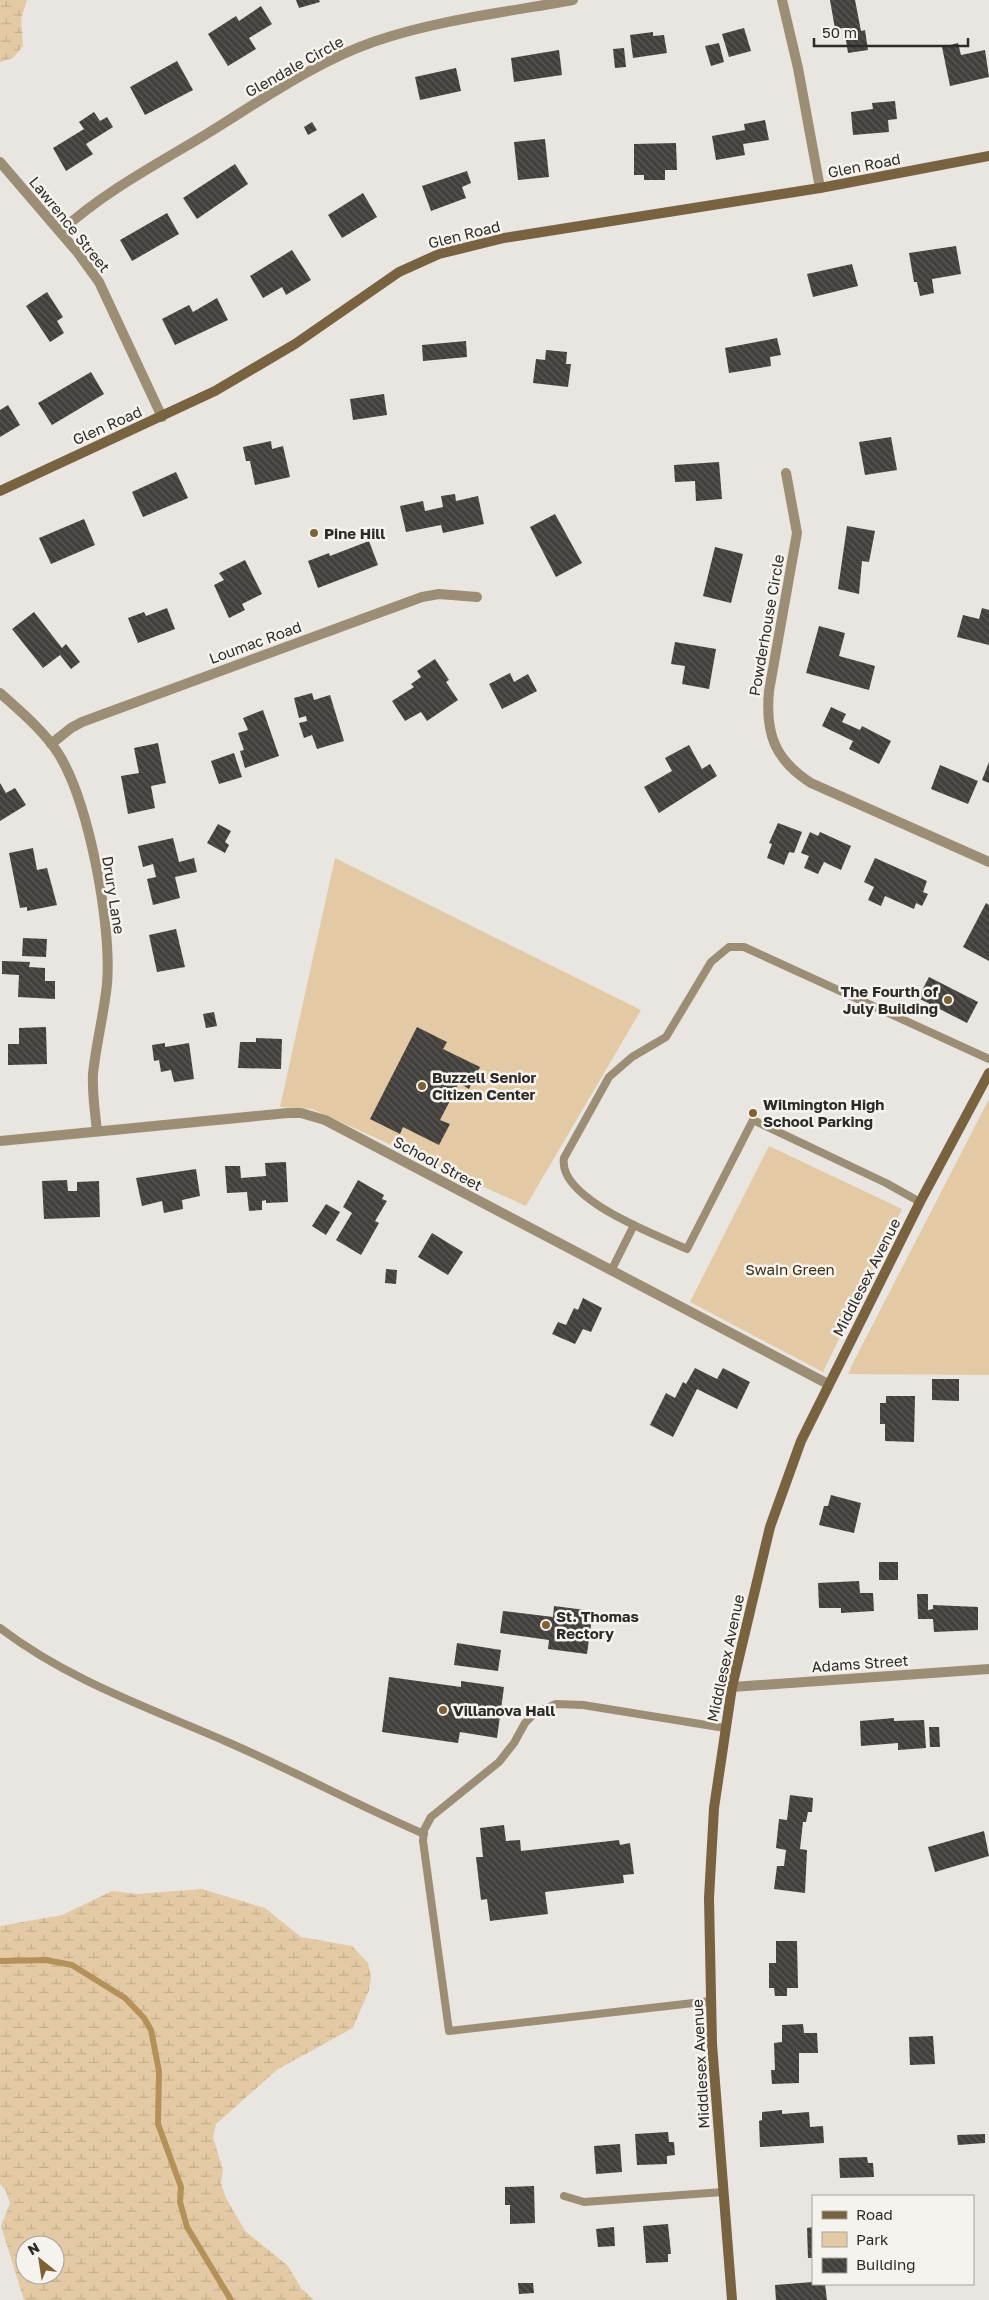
<svg xmlns="http://www.w3.org/2000/svg" width="989" height="2300" viewBox="0 0 989 2300" font-family="'Golos Text',sans-serif">
	<defs>
		<pattern id="wetland-marsh" width="20" height="14" patternUnits="userSpaceOnUse" patternTransform="scale(1.25)"><rect width="20" height="14" fill="#e4caa4"/><path d="M1 5h8M5 5V1M11 12h8M15 12V8" fill="none" stroke="#c4ae8d"/></pattern>
		<pattern id="building-back-hatch" width="6" height="6" patternUnits="userSpaceOnUse" patternTransform="scale(1.25)"><rect width="6" height="6" fill="#423f3c"/><path d="M-1 5l2 2M0 0l6 6M5-1l2 2" fill="none" stroke="#5b5956"/></pattern>
	</defs>
	<rect width="100%" height="100%" fill="#e9e5e1"/>
	<g fill="#e4caa4">
		<polygon points="335,858 641,1010 526,1206 312,1109 280,1107"/>
		<polygon points="989,1099 989,1375 848,1374 855,1359"/>
		<polygon points="769,1146 902,1209 823,1372 690,1302"/>
	</g>
	<g fill="url(#wetland-marsh)" fill-rule="evenodd">
		<polygon points="0,0 27,0 21,19 23,46 13,58 0,62"/>
		<path d="M202,1889L265,1908L301,1937L352,1946L368,1963L371,1977L369,1990L353,2028L278,2069L216,2124L213,2137L223,2170L221,2183L226,2198L245,2231L288,2266L301,2288L314,2300H24L1,2226L10,2203L6,2191L0,2184V1926L62,1915L112,1891L137,1894ZM25,2245H55V2275H25Z"/>
	</g>
	<g fill="none" stroke-linecap="round" stroke-linejoin="round">
		<polyline stroke="#b5915a" stroke-width="6" points="0,1961 46,1960 72,1965 125,1998 144,2018 151,2030 159,2071 158,2124 181,2187 180,2202 187,2227 231,2300"/>
	</g>
	<g fill="url(#building-back-hatch)">
		<polygon points="296,0 319,0 320,2 299,8"/>
		<polygon points="830,0 855,0 861,31 865,30 868,50 848,53 844,28 835,29"/>
		<polygon points="261,6 272,24 249,38 256,49 228,66 208,34 236,16 239,21"/>
		<polygon points="744,28 751,51 729,57 722,34"/>
		<polygon points="653,32 653,36 664,35 667,53 633,58 630,35"/>
		<polygon points="719,43 724,62 711,66 705,46"/>
		<polygon points="958,43 961,55 985,50 989,77 950,86 942,47"/>
		<polygon points="624,48 626,67 615,68 613,49"/>
		<polygon points="559,50 562,75 514,82 511,58"/>
		<polygon points="177,61 193,90 145,115 130,87"/>
		<polygon points="456,68 461,91 420,100 415,77"/>
		<polygon points="895,101 897,119 888,120 889,132 853,135 851,112 873,109 872,103"/>
		<polygon points="94,112 100,121 107,117 113,127 86,144 93,154 66,171 53,148 84,129 79,122"/>
		<polygon points="765,120 769,140 743,144 745,155 716,160 712,136 745,130 744,124"/>
		<polygon points="312,122 317,130 308,135 304,127"/>
		<polygon points="545,139 549,177 518,180 514,142"/>
		<polygon points="676,143 677,170 665,170 665,180 644,180 644,175 634,175 634,144"/>
		<polygon points="235,164 248,184 197,219 183,198"/>
		<polygon points="467,171 471,183 462,187 466,198 431,211 422,186"/>
		<polygon points="363,193 377,217 342,238 328,215"/>
		<polygon points="167,213 179,234 132,261 120,240"/>
		<polygon points="956,246 961,274 932,279 934,293 920,296 917,282 914,282 909,253"/>
		<polygon points="292,250 311,280 286,295 282,287 263,298 250,276"/>
		<polygon points="852,264 858,286 813,297 807,274"/>
		<polygon points="47,292 63,317 57,321 64,333 50,342 26,306"/>
		<polygon points="217,298 228,320 175,345 162,319 189,305 193,312"/>
		<polygon points="777,338 781,355 770,357 771,366 729,373 725,348"/>
		<polygon points="466,341 467,357 423,361 422,345"/>
		<polygon points="546,350 567,352 566,364 571,364 568,387 533,383 536,359 545,360"/>
		<polygon points="91,372 104,394 52,425 38,403"/>
		<polygon points="384,394 387,415 353,420 350,399"/>
		<polygon points="8,405 20,425 0,437 0,410"/>
		<polygon points="891,437 897,470 865,475 859,442"/>
		<polygon points="271,441 272,449 283,446 290,477 255,485 250,461 246,461 243,447"/>
		<polygon points="719,462 722,499 696,501 695,481 675,482 674,465"/>
		<polygon points="176,472 188,498 143,517 132,492"/>
		<polygon points="455,494 456,501 478,496 484,524 443,533 441,525 406,532 400,506 423,501 425,511 443,507 441,496"/>
		<polygon points="555,514 582,563 556,577 530,527"/>
		<polygon points="84,519 95,545 51,564 39,538"/>
		<polygon points="847,526 875,531 869,562 862,561 859,594 838,589"/>
		<polygon points="369,541 378,565 318,588 308,561 329,553 330,556"/>
		<polygon points="715,547 743,554 731,603 703,596"/>
		<polygon points="245,560 262,594 242,604 245,610 229,618 214,585 224,580 219,573"/>
		<polygon points="167,608 175,629 138,643 128,618 144,612 146,616"/>
		<polygon points="982,608 989,610 989,645 957,637 963,615 979,619"/>
		<polygon points="34,612 62,648 66,644 80,662 71,669 60,655 43,668 12,629"/>
		<polygon points="819,626 845,633 839,656 875,666 869,690 806,673"/>
		<polygon points="675,642 716,649 709,689 682,684 685,666 671,664"/>
		<polygon points="435,659 449,680 446,682 458,700 427,721 421,712 405,721 392,701 414,687 411,684 421,677 417,671"/>
		<polygon points="510,673 514,682 528,674 537,691 502,709 489,684"/>
		<polygon points="312,693 314,700 330,695 344,741 317,749 312,735 304,738 299,723 307,721 306,716 299,718 294,698"/>
		<polygon points="831,707 846,714 842,722 860,730 862,726 891,741 879,764 849,749 853,741 822,726"/>
		<polygon points="263,710 279,756 245,768 240,751 244,750 238,733 248,730 243,718"/>
		<polygon points="158,743 166,783 151,786 155,808 128,814 121,776 139,773 134,748"/>
		<polygon points="689,745 702,769 710,764 717,776 659,813 644,787 672,771 665,758"/>
		<polygon points="234,753 242,777 219,784 211,761"/>
		<polygon points="989,762 989,783 982,780"/>
		<polygon points="940,765 978,781 968,804 931,789"/>
		<polygon points="0,783 6,793 15,788 26,805 0,821"/>
		<polygon points="778,823 802,832 794,853 789,852 784,865 767,858 772,844 769,843"/>
		<polygon points="218,824 231,831 225,842 229,845 225,853 207,843"/>
		<polygon points="810,832 818,836 820,832 851,846 841,870 824,862 818,874 804,868 809,856 801,853"/>
		<polygon points="173,838 179,862 194,858 197,872 175,877 180,898 153,905 147,879 156,877 153,864 143,867 138,846"/>
		<polygon points="33,848 37,870 47,868 57,905 27,911 27,907 20,908 9,853"/>
		<polygon points="875,858 927,881 923,892 928,894 922,906 916,903 914,909 885,896 881,906 868,900 874,887 864,882"/>
		<polygon points="986,903 989,905 989,961 963,947"/>
		<polygon points="176,929 185,967 157,972 149,935"/>
		<polygon points="23,938 47,939 46,957 22,956"/>
		<polygon points="2,961 30,962 29,967 45,968 45,981 55,981 55,999 18,997 19,975 2,974"/>
		<polygon points="929,977 978,1002 967,1023 918,998"/>
		<polygon points="214,1012 217,1026 206,1028 203,1014"/>
		<polygon points="46,1027 47,1064 8,1065 8,1044 19,1044 19,1028"/>
		<polygon points="417,1027 447,1042 443,1049 480,1067 469,1089 459,1083 440,1120 450,1124 439,1145 403,1127 400,1134 370,1119"/>
		<polygon points="256,1038 282,1039 281,1069 238,1068 240,1042 256,1042"/>
		<polygon points="165,1043 165,1047 189,1043 194,1079 174,1082 171,1070 161,1072 159,1060 154,1061 152,1045"/>
		<polygon points="286,1162 288,1202 266,1203 266,1200 262,1201 262,1210 249,1211 247,1192 227,1193 225,1166 240,1166 241,1178 266,1176 265,1163"/>
		<polygon points="196,1169 200,1196 182,1200 183,1209 164,1213 162,1201 142,1206 136,1178"/>
		<polygon points="67,1180 68,1191 77,1191 77,1182 99,1181 100,1217 44,1219 42,1181"/>
		<polygon points="358,1180 384,1195 382,1199 387,1201 375,1221 379,1223 361,1255 336,1240 352,1213 343,1207"/>
		<polygon points="326,1204 340,1212 326,1235 312,1226"/>
		<polygon points="432,1233 463,1252 448,1275 418,1257"/>
		<polygon points="386,1269 397,1270 396,1284 385,1283"/>
		<polygon points="583,1298 602,1308 591,1332 583,1329 575,1344 552,1334 558,1322 566,1325 574,1308 578,1310"/>
		<polygon points="695,1368 717,1379 723,1368 750,1382 737,1409 697,1389 673,1437 650,1425 666,1393 675,1398 683,1382 686,1384"/>
		<polygon points="932,1379 959,1379 959,1401 932,1400"/>
		<polygon points="886,1396 915,1396 914,1442 885,1441 885,1424 880,1424 880,1403 886,1403"/>
		<polygon points="831,1495 861,1503 854,1533 819,1525 824,1506 828,1506"/>
		<rect x="879" y="1562" width="19" height="18"/>
		<polygon points="859,1581 860,1593 873,1593 874,1611 841,1613 841,1608 819,1608 818,1583"/>
		<polygon points="917,1594 928,1594 928,1610 933,1609 933,1605 978,1607 978,1630 934,1632 933,1619 918,1619"/>
		<polygon points="554,1606 593,1611 587,1654 548,1649 549,1640 500,1633 503,1611 553,1617"/>
		<polygon points="457,1643 501,1650 498,1671 454,1665"/>
		<polygon points="389,1677 461,1687 461,1681 504,1687 497,1738 460,1732 458,1743 382,1732"/>
		<polygon points="894,1718 894,1721 924,1720 926,1748 898,1750 898,1743 861,1746 860,1721"/>
		<polygon points="929,1727 939,1727 940,1747 930,1747"/>
		<polygon points="790,1795 813,1798 812,1812 808,1812 806,1822 803,1822 800,1849 807,1850 805,1893 774,1889 777,1866 784,1866 786,1850 776,1848 779,1819 787,1820"/>
		<polygon points="504,1825 506,1841 520,1840 521,1851 619,1840 620,1845 630,1843 634,1874 623,1875 624,1883 545,1892 548,1914 490,1921 487,1899 481,1900 476,1857 483,1857 480,1828"/>
		<polygon points="984,1831 989,1856 935,1872 928,1847"/>
		<polygon points="776,1941 797,1941 798,1988 787,1988 787,1996 775,1996 774,1988 769,1988 769,1963 776,1963"/>
		<polygon points="803,2024 804,2033 817,2033 818,2053 799,2053 799,2083 772,2084 771,2070 775,2070 774,2043 782,2042 782,2025"/>
		<polygon points="933,2036 935,2064 910,2065 909,2037"/>
		<polygon points="782,2110 782,2114 809,2112 810,2127 823,2126 824,2143 760,2147 759,2121 762,2120 762,2112"/>
		<polygon points="668,2132 669,2142 674,2142 675,2155 667,2156 667,2164 637,2165 635,2134"/>
		<polygon points="985,2134 985,2143 958,2145 957,2135"/>
		<polygon points="620,2144 622,2172 596,2174 594,2146"/>
		<polygon points="867,2157 868,2163 873,2163 874,2177 840,2178 839,2158"/>
		<polygon points="534,2186 535,2223 510,2224 510,2205 505,2205 505,2187"/>
		<polygon points="668,2224 671,2254 668,2254 668,2262 646,2263 643,2226"/>
		<polygon points="614,2227 615,2246 598,2247 596,2229"/>
		<polygon points="813,2227 813,2258 808,2258 807,2228"/>
		<polygon points="813,2282 816,2285 825,2284 827,2300 776,2300 775,2285"/>
		<polygon points="518,2283 533,2283 534,2293 519,2294"/>
	</g>
	<g fill="none" stroke-linecap="round" stroke-linejoin="round">
		<g stroke="#9c8d75" stroke-width="8">
			<path d="M920,1202L886,1183L753,1120L687,1249C657,1235 557,1199 564,1158L609,1077L632,1057L666,1037L711,962L729,947H744L989,1059"/>
			<polyline points="611,1271 634,1225"/>
			<path d="M0,1628C68,1680 147,1707 225,1741C292,1770 357,1805 424,1834"/>
			<polyline points="711,2001 449,2031 423,1841 424,1830 431,1817 499,1762 514,1743 525,1723 535,1713 556,1704 583,1705 725,1728"/>
			<polyline points="564,2196 584,2202 723,2192"/>
		</g>
		<g stroke="#9c8d75" stroke-width="10">
			<polyline points="782,0 798,68 820,188"/>
			<polyline points="0,162 78,253 99,282 162,417"/>
			<path d="M61,231C104,192 155,165 205,135C259,102 313,63 373,42C437,20 507,12 573,0"/>
			<path d="M786,473L797,533L769,691C765,734 775,760 811,783L989,862"/>
			<path d="M0,693C20,711 43,730 58,753C89,802 112,926 107,984C104,1014 96,1044 93,1074C92,1093 95,1112 97,1131"/>
			<polyline points="51,744 71,728 82,722 422,597 439,594 477,597"/>
			<polyline points="0,1141 288,1113 301,1113 325,1120 828,1384"/>
			<polyline points="732,1687 989,1669"/>
		</g>
		<g stroke="#78623f" stroke-width="10">
			<polyline points="0,491 215,391 295,344 399,272 439,254 504,238 820,188 989,156"/>
			<polyline points="732,2300 712,2044 709,1898 714,1808 732,1687 770,1527 801,1441 920,1202 989,1073"/>
		</g>
	</g>
	<g fill="#7e6134" stroke="#f6f3ee" stroke-width="2">
		<circle cx="314" cy="533" r="5"/>
		<circle cx="948" cy="1000" r="5"/>
		<circle cx="422" cy="1086" r="5"/>
		<circle cx="753" cy="1113" r="5"/>
		<circle cx="546" cy="1625" r="5"/>
		<circle cx="443" cy="1710" r="5"/>
	</g>
	<g text-anchor="middle" dominant-baseline="central" stroke-width="5" stroke-linejoin="round" paint-order="stroke">
		<g font-size="15" fill="#2c2b29" stroke="#f6f3ee">
			<text transform="translate(294 66) rotate(-29)">Glendale Circle</text>
			<text transform="translate(864 165) rotate(-11)">Glen Road</text>
			<text transform="translate(70 224) rotate(51)">Lawrence Street</text>
			<text transform="translate(464 234) rotate(-14)">Glen Road</text>
			<text transform="translate(107 425) rotate(-24)">Glen Road</text>
			<text transform="translate(766 625) rotate(-80)">Powderhouse Circle</text>
			<text transform="translate(255 642) rotate(-20)">Loumac Road</text>
			<text transform="translate(114 895) rotate(81)">Drury Lane</text>
			<text transform="translate(438 1163) rotate(28)">School Street</text>
			<text transform="translate(866 1277) rotate(-63)">Middlesex Avenue</text>
			<text transform="translate(725 1658) rotate(-78)">Middlesex Avenue</text>
			<text transform="translate(860 1663) rotate(-4)">Adams Street</text>
			<text transform="translate(700 2064) rotate(-93)">Middlesex Avenue</text>
		</g>
		<g font-size="15" font-weight="bold" fill="#2c2b29" stroke="#f6f3ee" text-anchor="start">
			<text x="324" y="533">Pine Hill</text>
			<text x="938" y="991" text-anchor="end">The Fourth of<tspan x="938" dy="17">July Building</tspan></text>
			<text x="432" y="1077">Buzzell Senior<tspan x="432" dy="17">Citizen Center</tspan></text>
			<text x="763" y="1104">Wilmington High<tspan x="763" dy="17">School Parking</tspan></text>
			<text x="556" y="1616">St. Thomas<tspan x="556" dy="17">Rectory</tspan></text>
			<text x="453" y="1710">Villanova Hall</text>
		</g>
		<g font-size="15" fill="#3d2d14" stroke="#f6f3ee">
			<text x="790" y="1269">Swain Green</text>
		</g>
	</g>
	<rect x="812" y="2195" width="162" height="90" fill="#f6f3ee" stroke="#a5a39f"/>
	<rect x="822" y="2211" width="25" height="8" fill="#78623f" stroke="#a5a39f"/>
	<text x="856" y="2220" font-size="15" fill="#2c2b29">Road</text>
	<rect x="822" y="2232" width="25" height="15" fill="#e4caa4" stroke="#a5a39f"/>
	<text x="856" y="2245" font-size="15" fill="#2c2b29">Park</text>
	<rect x="822" y="2258" width="25" height="15" fill="url(#building-back-hatch)" stroke="#a5a39f"/>
	<text x="856" y="2270" font-size="15" fill="#2c2b29">Building</text>
	<g transform="translate(40 2260) rotate(330)"><circle r="24" fill="#f6f3ee" stroke="#a5a39f"/>
	<path d="M0-4L9 19L0 12L-9 19Z" fill="#7e6134"/>
	<text y="-8" font-size="14" font-weight="bold" text-anchor="middle" fill="#2c2b29">N</text>
	</g>
	<path d="M814 38v8h154v-8" fill="none" stroke="#2c2b29" stroke-width="2.5"/>
	<text x="822" y="38" font-size="15" fill="#2c2b29" stroke="#f6f3ee" stroke-width="4" paint-order="stroke">50 m</text>
</svg>
